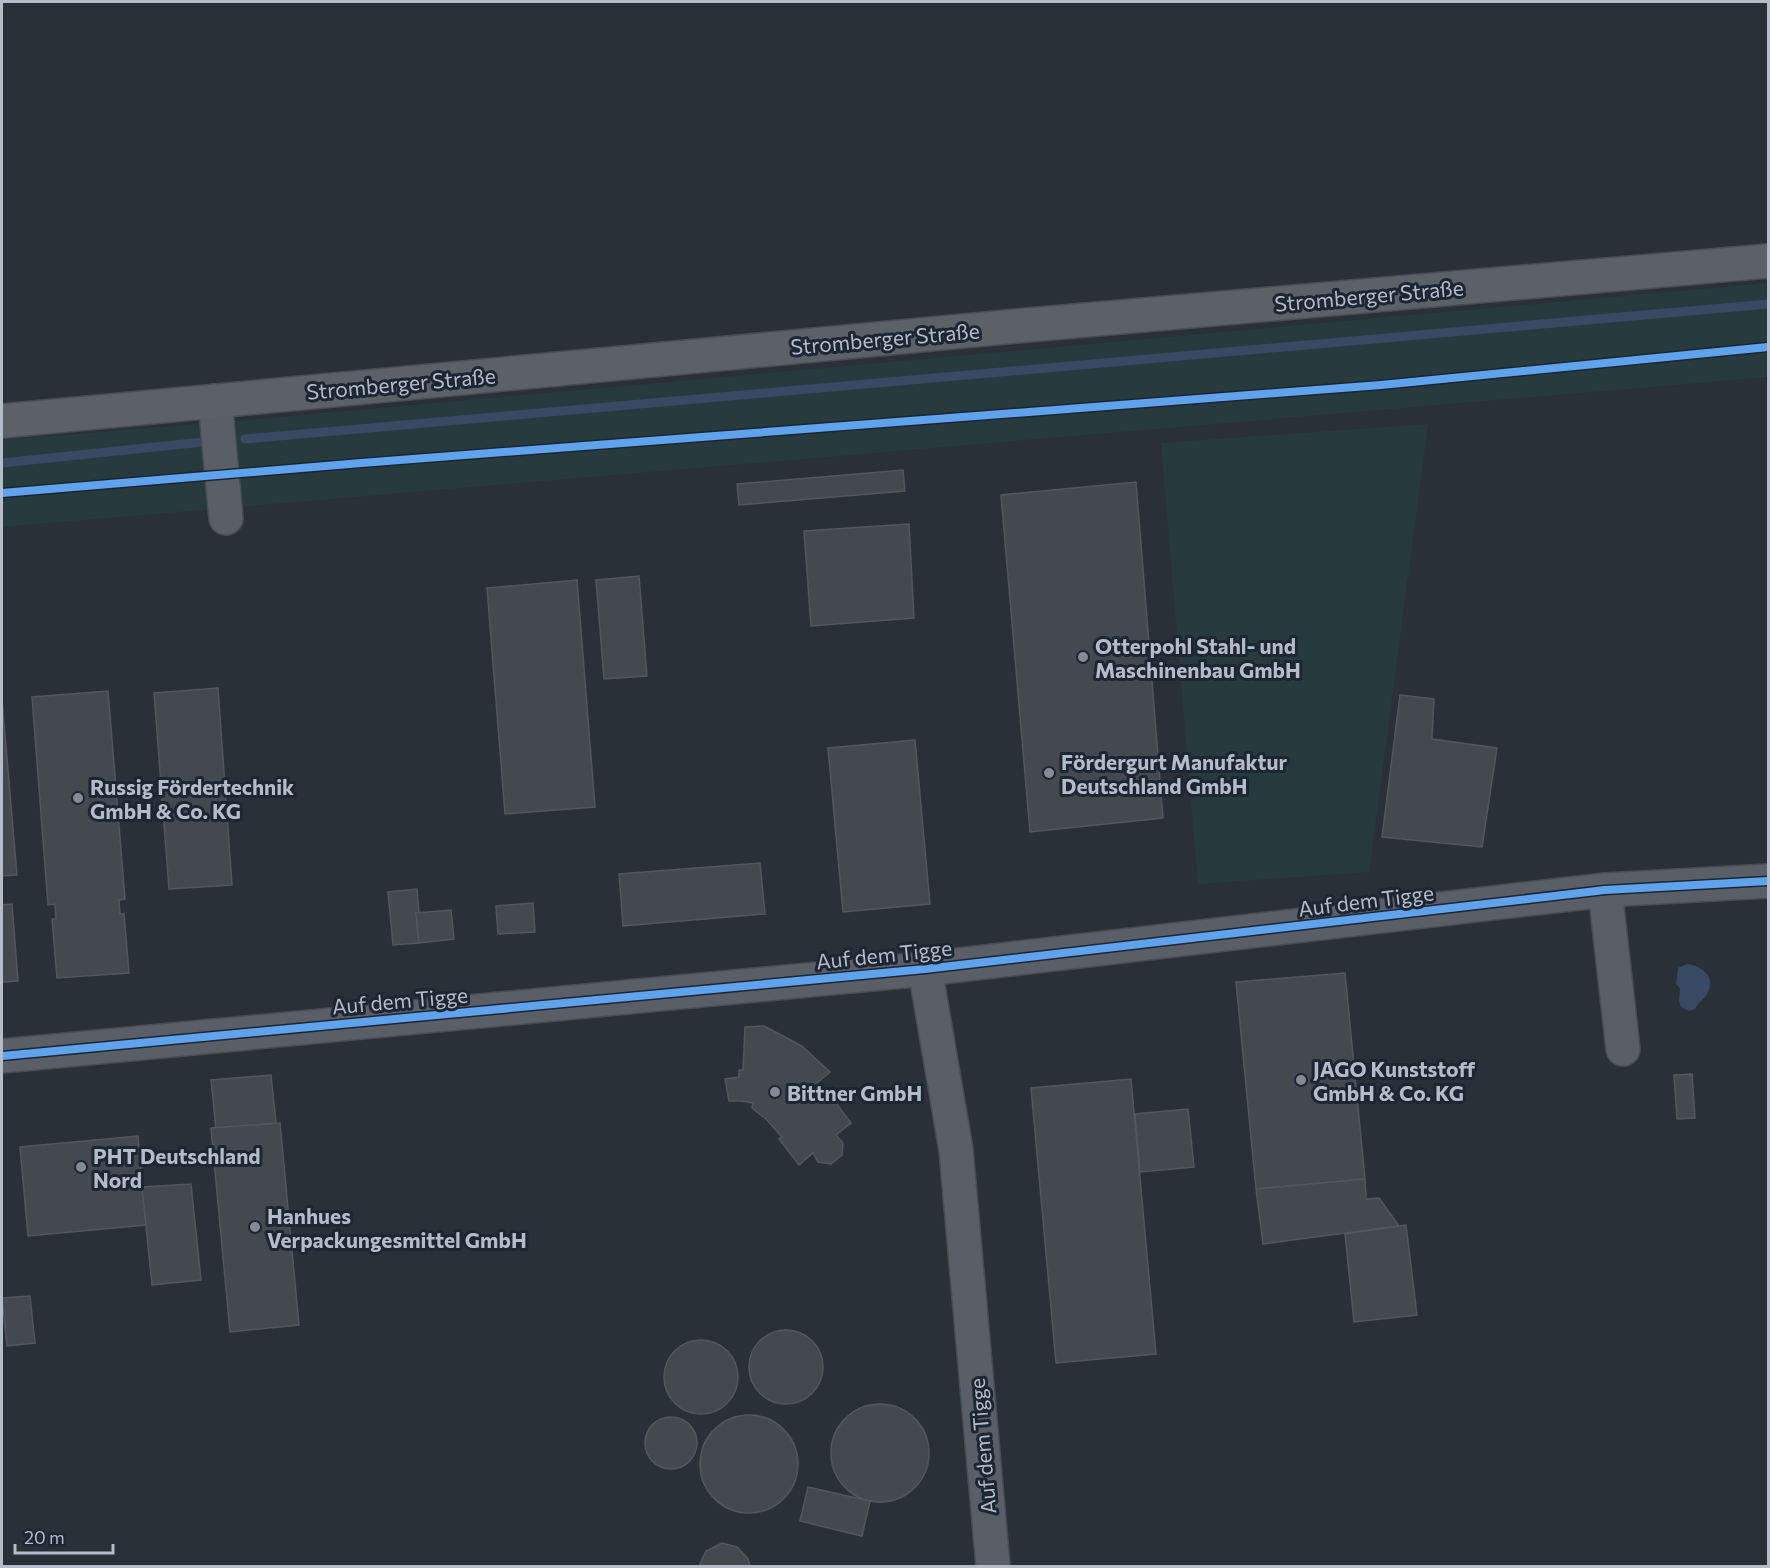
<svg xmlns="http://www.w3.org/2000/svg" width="1770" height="1568" viewBox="0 0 1770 1568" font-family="Commissioner,sans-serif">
	<rect width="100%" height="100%" fill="#2a3038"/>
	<g fill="#273a3e">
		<polygon points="1768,283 1768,377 2,527 2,440 236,421"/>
		<polygon points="1428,424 1369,872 1198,884 1161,443"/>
	</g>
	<path fill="#384963" d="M1687,964C1702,966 1717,977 1707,994C1703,1001 1698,1002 1695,1009L1689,1011L1681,1007L1679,1001L1680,988L1676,984L1678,968Z"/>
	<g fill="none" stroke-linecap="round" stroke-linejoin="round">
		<g stroke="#384963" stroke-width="9">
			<polyline points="245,439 1768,304"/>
			<polyline points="2,463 203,442"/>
		</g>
	</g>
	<g fill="#444950" stroke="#52575f" stroke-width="1.5">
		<polygon points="903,470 905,491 739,505 737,484"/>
		<polygon points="1136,482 1163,818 1030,832 1001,495"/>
		<polygon points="909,524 914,618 811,626 804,531"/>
		<polygon points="639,576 647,676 604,679 596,580"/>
		<polygon points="577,580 595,807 505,814 487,588"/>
		<polygon points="218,688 232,885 169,889 154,693"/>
		<polygon points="108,691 125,899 119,900 120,914 124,914 129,973 57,978 52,919 56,919 55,904 48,905 32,697"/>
		<polygon points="1400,695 1434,699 1432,739 1497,748 1482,847 1382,837"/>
		<polygon points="2,700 17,875 2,876"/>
		<polygon points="915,740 930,904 843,912 828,748"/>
		<polygon points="760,863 765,914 623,926 619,874"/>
		<polygon points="417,889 419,913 416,913 419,943 393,945 388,892"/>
		<polygon points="533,903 535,932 498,934 496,906"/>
		<polygon points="12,904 18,981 2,982 2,905"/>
		<polygon points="451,910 454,939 419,943 416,913"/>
		<polygon points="1345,973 1365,1179 1256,1189 1236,982"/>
		<polygon points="764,1026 802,1046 830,1072 817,1083 833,1105 836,1103 851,1123 836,1135 843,1143 842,1155 831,1164 818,1162 813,1153 799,1165 779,1139 782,1137 766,1119 752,1108 753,1103 741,1101 729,1101 725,1079 739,1077 739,1070 743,1070 745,1027"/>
		<polygon points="1692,1074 1695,1118 1677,1119 1674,1075"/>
		<polygon points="271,1075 276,1123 216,1129 211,1080"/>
		<polygon points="1131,1079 1156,1354 1056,1363 1031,1088"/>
		<polygon points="1188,1109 1194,1167 1140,1172 1135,1114"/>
		<polygon points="280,1123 299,1325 230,1332 211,1128"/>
		<polygon points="138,1136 146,1225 28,1236 20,1147"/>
		<polygon points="1365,1179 1366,1199 1379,1198 1399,1226 1263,1244 1256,1189"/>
		<polygon points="191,1184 201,1280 152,1285 142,1187"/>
		<polygon points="1406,1225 1417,1315 1354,1322 1345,1234"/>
		<polygon points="30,1296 35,1343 7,1346 2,1298"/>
		<circle cx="786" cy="1367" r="37"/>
		<circle cx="701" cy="1377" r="37"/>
		<circle cx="880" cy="1453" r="49"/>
		<circle cx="749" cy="1464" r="49"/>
		<circle cx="671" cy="1443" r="26"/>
		<polygon points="808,1487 870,1501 862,1536 800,1521"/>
		<polygon points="722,1543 737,1547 748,1559 750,1566 699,1566 706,1551"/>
	</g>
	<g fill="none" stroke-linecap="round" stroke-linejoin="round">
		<defs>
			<g id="minor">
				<polyline points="215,401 226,518"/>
				<polyline points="1605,890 1623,1049"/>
				<polyline points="925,969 956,1150 993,1566"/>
				<polyline points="2,1056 925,969 1605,890 1768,881"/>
			</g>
			<polyline id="major" points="2,421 1028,325 1768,261"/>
		</defs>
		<use href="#minor" stroke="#484c53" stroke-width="36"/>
		<use href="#major" stroke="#484c55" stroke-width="36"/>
		<use href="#minor" stroke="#5a5e66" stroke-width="33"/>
		<use href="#major" stroke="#5c6168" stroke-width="33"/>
		<defs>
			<g id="cycleway">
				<polyline points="2,493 361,463 1381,385 1768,347"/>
				<polyline points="2,1056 925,969 1605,890 1768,881"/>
			</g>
		</defs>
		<use href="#cycleway" stroke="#1d2633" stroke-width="11"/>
		<use href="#cycleway" stroke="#60a3ed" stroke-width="8"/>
	</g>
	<g fill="#848b96" stroke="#1d2633" stroke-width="2">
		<circle cx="1083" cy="657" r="6"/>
		<circle cx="1049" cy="773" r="6"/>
		<circle cx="78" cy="798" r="6"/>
		<circle cx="1301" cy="1080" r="6"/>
		<circle cx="775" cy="1092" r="6"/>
		<circle cx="81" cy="1167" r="6"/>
		<circle cx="255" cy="1227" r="6"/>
	</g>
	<g text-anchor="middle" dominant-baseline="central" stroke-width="6" stroke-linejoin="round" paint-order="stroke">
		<g font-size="21" fill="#b4bcc9" stroke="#1d2633">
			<text transform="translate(1369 295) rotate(-5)">Stromberger Straße</text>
			<text transform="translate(885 338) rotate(-5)">Stromberger Straße</text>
			<text transform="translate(401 383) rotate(-5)">Stromberger Straße</text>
			<text transform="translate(1366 900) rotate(-7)">Auf dem Tigge</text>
			<text transform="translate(884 954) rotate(-6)">Auf dem Tigge</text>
			<text transform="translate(400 1000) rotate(-5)">Auf dem Tigge</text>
			<text transform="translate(982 1446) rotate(-95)">Auf dem Tigge</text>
		</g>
		<g font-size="21" font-weight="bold" fill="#b4bcc9" stroke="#1d2633" text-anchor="start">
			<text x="1095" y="645">Otterpohl Stahl- und<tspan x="1095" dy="24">Maschinenbau GmbH</tspan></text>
			<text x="1061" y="761">Fördergurt Manufaktur<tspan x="1061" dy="24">Deutschland GmbH</tspan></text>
			<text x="90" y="786">Russig Fördertechnik<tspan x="90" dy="24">GmbH &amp; Co. KG</tspan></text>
			<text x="1313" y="1068">JAGO Kunststoff<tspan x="1313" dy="24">GmbH &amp; Co. KG</tspan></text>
			<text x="787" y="1092">Bittner GmbH</text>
			<text x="93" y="1155">PHT Deutschland<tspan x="93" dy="24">Nord</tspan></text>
			<text x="267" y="1215">Hanhues<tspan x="267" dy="24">Verpackungesmittel GmbH</tspan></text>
		</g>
	</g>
	<rect width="1770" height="1568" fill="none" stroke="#b4bcc9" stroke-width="6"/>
	<path d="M15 1544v9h98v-9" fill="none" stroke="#b4bcc9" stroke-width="3"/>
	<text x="24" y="1544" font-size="18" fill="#b4bcc9" stroke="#1d2633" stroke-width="4.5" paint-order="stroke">20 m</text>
</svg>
